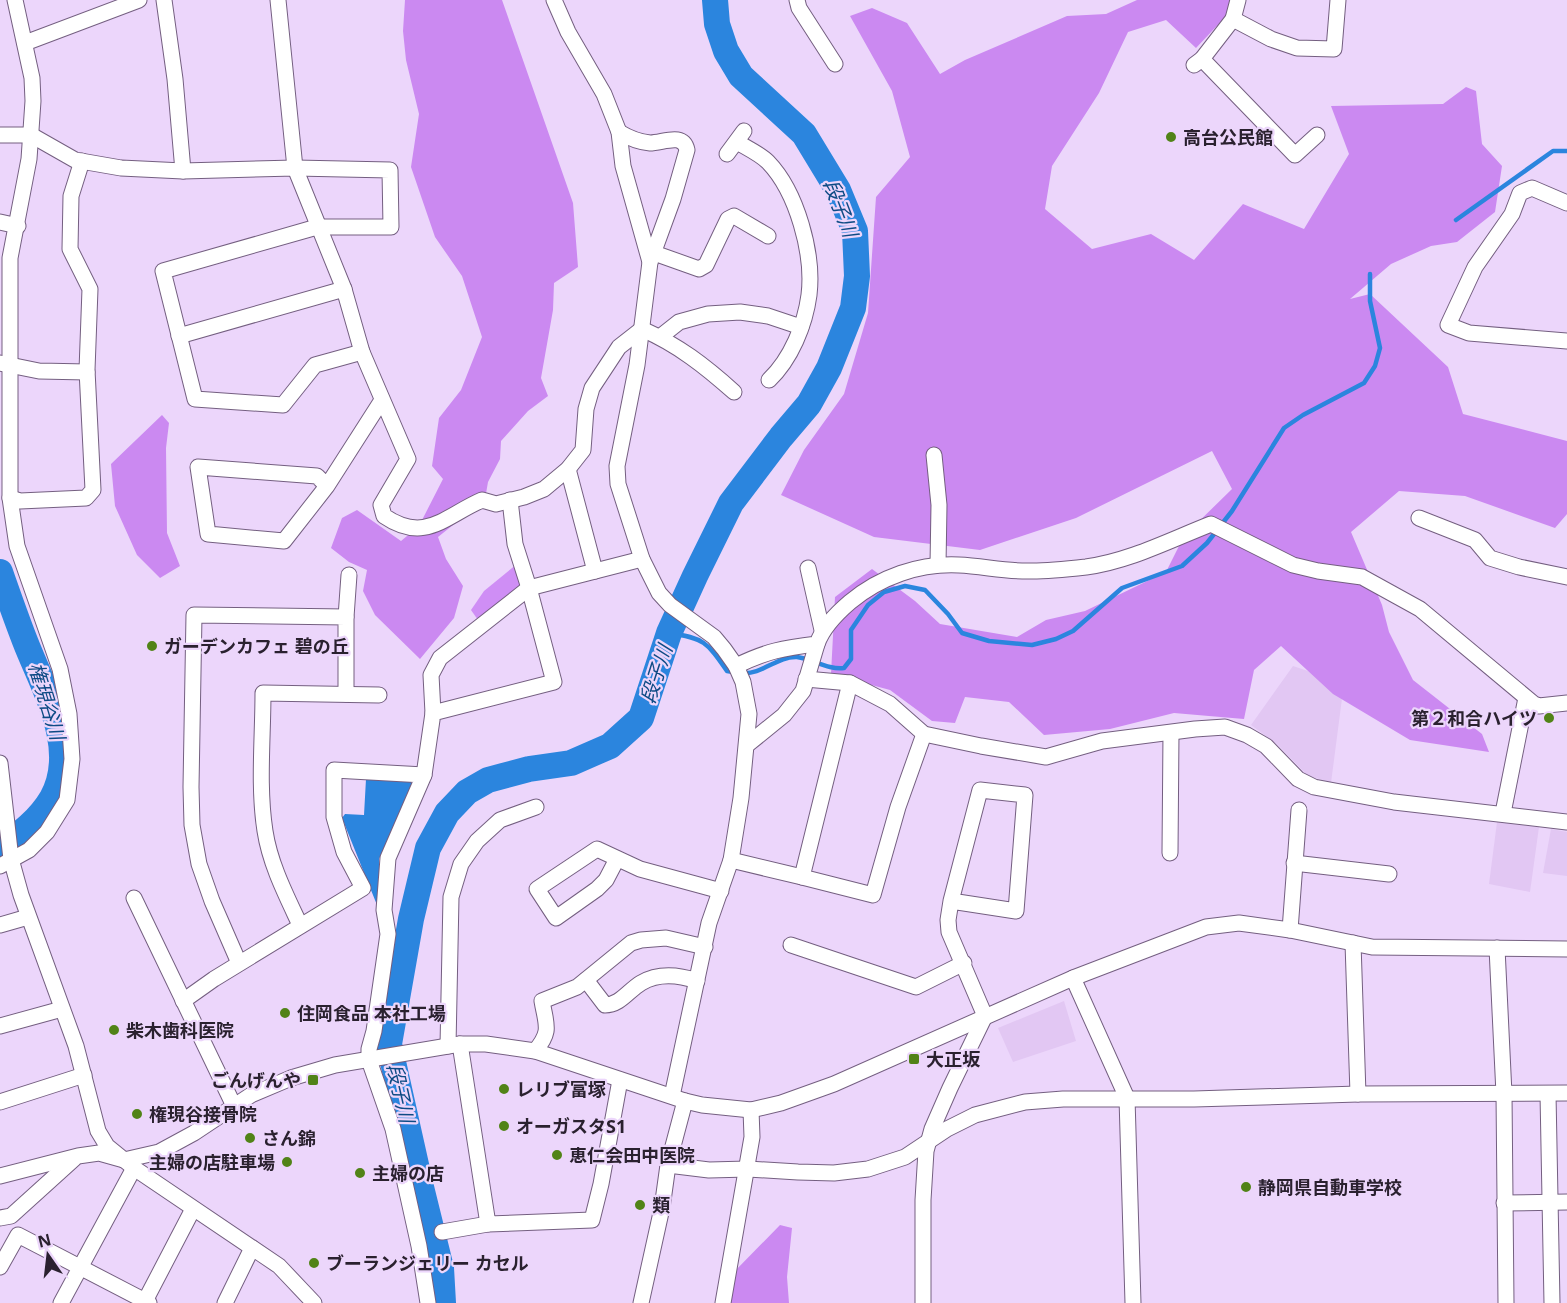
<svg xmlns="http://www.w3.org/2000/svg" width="1567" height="1303" viewBox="0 0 1567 1303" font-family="'Noto Sans','Noto Sans JP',sans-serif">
	<rect width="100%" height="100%" fill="#ecd6fb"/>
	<g fill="#e2c7f3">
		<polygon points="1293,666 1344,683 1331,783 1307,775 1278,745 1251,725"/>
		<polygon points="1497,822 1539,827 1530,892 1489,884"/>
		<polygon points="1551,829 1567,832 1567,876 1543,873"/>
		<polygon points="1064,1001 1076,1041 1013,1062 998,1028"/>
	</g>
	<polygon fill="#cf8ef5" points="517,564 522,586 478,620 471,610 484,591"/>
	<g fill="#cb89f1">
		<polygon points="405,0 502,0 573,203 578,267 554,283 553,310 541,378 548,396 528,411 501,441 500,459 488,482 484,505 458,521 438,537 446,559 463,586 454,618 420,659 375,615 363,591 367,570 349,562 331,548 342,518 357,510 401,541 419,526 443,479 432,466 439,418 461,390 482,337 462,276 435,237 411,167 419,114 406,60 403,31"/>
		<polygon points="1137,0 1231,0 1229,13 1196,48 1166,20 1128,32 1099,93 1052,166 1045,209 1092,249 1151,234 1194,260 1243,204 1304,229 1349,154 1331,106 1443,104 1466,87 1476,91 1482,144 1502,166 1495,212 1457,242 1431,246 1391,264 1350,299 1370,294 1448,367 1463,414 1567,441 1567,514 1555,528 1465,496 1399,491 1351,532 1382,605 1389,632 1413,680 1482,734 1489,752 1410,740 1333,694 1281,646 1254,670 1244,719 1174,713 1110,729 1044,735 1009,702 965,697 955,723 932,721 890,690 831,674 835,597 872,569 915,601 940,624 1017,637 1046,620 1085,611 1166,572 1184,536 1232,489 1212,451 1076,518 980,550 874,537 781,495 804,450 844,394 868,313 876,197 910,157 892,91 850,16 872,8 907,23 940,74 965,60 1067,16 1106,14"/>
		<polygon points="162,415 169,423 166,448 167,533 180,566 160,578 137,555 115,506 111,464"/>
		<polygon points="780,1225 792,1228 787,1277 789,1303 728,1303 733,1273"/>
	</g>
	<polygon fill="#2b85de" points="366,779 410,781 414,786 379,859 379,900 377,905 342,818 345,814 364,815"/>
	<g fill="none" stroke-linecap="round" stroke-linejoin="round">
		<g stroke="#2b85de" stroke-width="4.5">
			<polyline points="1456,220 1553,151 1567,151"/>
			<path d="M669,633C704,638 707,642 727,671L733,672"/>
			<path d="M742,673C762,675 777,656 797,657C813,659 828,670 844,668L851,659V630L868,605L884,592L905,586L925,590L948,614L962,633L989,641L1032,645L1056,639L1073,631L1122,588L1182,566L1207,543L1232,511L1284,428L1303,415L1364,383L1375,366L1380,348L1370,301V274"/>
		</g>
		<g stroke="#2b85de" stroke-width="26">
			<path d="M0,572C8,595 16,618 25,641C43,688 80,748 52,798C39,820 20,834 0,849"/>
			<polyline points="443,1303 441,1268 421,1187 389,1044 411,919 428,848 447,813 467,792 488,780 529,769 571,763 610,746 641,718 669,633 695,576 731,503 781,437 809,404 829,368 853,308 857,276 855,231 838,190 804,134 741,76 726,51 717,24 715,0"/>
		</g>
		<defs>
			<g id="minor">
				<polyline points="164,0 175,79 183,171"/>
				<path d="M278,0L295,168L344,289L362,352L408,459L381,505L384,516C425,544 445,516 482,500L496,504L524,497L544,489L568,469L583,450L586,409L592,388L619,347L642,329C678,345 705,366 734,392"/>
				<polyline points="554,0 568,32 604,94 619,132 623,166 650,262 637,365 617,466 618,484 642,559 659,593 670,605 714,637 724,649 736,666 743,682 749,714 741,798 731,860 709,923 672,1096"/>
				<polyline points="797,0 799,8 835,64"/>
				<polyline points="1233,19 1271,39 1297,48 1334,49 1338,0"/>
				<polyline points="25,43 139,0"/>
				<polyline points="1202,59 1295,155 1317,135"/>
				<polyline points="1194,65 1202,59 1233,19 1238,0"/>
				<path d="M619,132C629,138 638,142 650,143C663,143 683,132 687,150L673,199L650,262"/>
				<polyline points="0,135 31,135 75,160 121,168 183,171 295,168 390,170 391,227 317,227 163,271 195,399 283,405 315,365 362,352"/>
				<path d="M737,142C747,148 760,154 768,162C797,192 814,254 809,295C805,325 791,359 769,380"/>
				<polyline points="727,154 744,131"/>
				<polyline points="1567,203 1532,188 1520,193 1512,214 1475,267 1448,325 1469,333 1567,341"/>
				<polyline points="0,222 18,226"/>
				<polyline points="654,253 699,269 706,265 728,219 734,216 768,236"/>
				<polyline points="179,336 344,289"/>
				<polyline points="660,337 679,322 708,314 740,312 768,316 801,327"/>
				<polyline points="0,363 39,371 87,372"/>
				<polyline points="934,455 939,505 938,565"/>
				<polyline points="568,469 595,571"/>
				<polyline points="327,486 284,541 208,534 198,467 317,476 327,486 382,400"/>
				<polyline points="10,498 20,501 86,498 93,490 87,370 90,289 70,249 71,196 82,161"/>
				<polyline points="1419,518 1475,540 1490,558 1519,567 1567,577"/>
				<polyline points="808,568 822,630"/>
				<polyline points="346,617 349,575"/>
				<path d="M736,666C767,651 783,648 817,644C823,627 836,614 850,602C880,577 919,563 959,565C983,566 1007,572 1032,571C1049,571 1068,569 1086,567C1130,561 1170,540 1211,524L1293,565L1318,571L1362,577L1420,609L1534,704L1539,706L1567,703"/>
				<polyline points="806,679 850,683 890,704 924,734 981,746 1046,757 1102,741 1195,729 1225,727 1247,735 1266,746 1298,779 1314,787 1394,802 1567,822"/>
				<polyline points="850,683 802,877 873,895 898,807 924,734"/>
				<polyline points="433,713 431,675 440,658 529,588 642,559"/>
				<polyline points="747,745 784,715 803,691 817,644"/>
				<polyline points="0,763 11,859 21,895 76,1046 98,1131 107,1146 134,1168 279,1266 314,1303"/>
				<polyline points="424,775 433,713 554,682 529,588 515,544 510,500"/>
				<polyline points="1503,813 1526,698"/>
				<polyline points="1170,853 1171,733"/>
				<polyline points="617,859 606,880 597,889 556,918 537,889 597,849 640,869 721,891"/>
				<polyline points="731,860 802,877"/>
				<polyline points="1294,863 1389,874"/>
				<polyline points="0,866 29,850 47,832 67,800 72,759 69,714 60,669 17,546 10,498 10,258 29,159 33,101 32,78 15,0"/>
				<polyline points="134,898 234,1106"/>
				<polyline points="0,925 28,917"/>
				<path d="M300,925C286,895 270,864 265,831C258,786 263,738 263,693L379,695"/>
				<polyline points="1290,930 1299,810"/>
				<polyline points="1353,943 1358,1094"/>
				<polyline points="791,945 916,987 964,963"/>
				<polyline points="1497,948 1504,1094 1506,1303"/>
				<polyline points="239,963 212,901 199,864 192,825 191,787 194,615 346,617 346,694"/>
				<polyline points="1073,978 1127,1098 1133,1303"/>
				<path d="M586,980L605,1005C620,1005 628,991 641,983C658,973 679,975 697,981"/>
				<polyline points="183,1001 214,979 363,888 344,852 334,817 334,770 424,775 388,858 384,910 388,934 374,1031 369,1049 369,1060 393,1129 419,1246 428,1303"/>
				<polyline points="0,1026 62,1009"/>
				<polyline points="460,1044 488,1224 592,1220 601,1184 620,1080"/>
				<polyline points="448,1046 451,897 461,864 477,841 500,820 536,807"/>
				<path d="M535,1051C552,1031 546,1025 542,1001L577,987L631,943L641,940L666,938L705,947"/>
				<polyline points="1548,1094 1552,1303"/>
				<polyline points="0,1102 84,1075"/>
				<polyline points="668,1165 709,1170 748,1169 798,1172 834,1173 868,1169 905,1157 947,1129 975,1115 1025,1102 1063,1099 1194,1099 1358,1094 1567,1093"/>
				<polyline points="0,1176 78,1156 99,1153 124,1160 159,1152 194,1133 251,1095 291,1078 335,1065 460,1044 486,1044 535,1051 685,1101 702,1105 751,1110 781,1103 834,1084 1073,978 1206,927 1239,923 1290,930 1372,947 1567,949"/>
				<polyline points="1504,1203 1567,1202"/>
				<polyline points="0,1218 11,1216 74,1159"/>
				<polyline points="442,1232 488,1224"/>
				<polyline points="0,1267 18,1235 149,1303"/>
				<polyline points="61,1303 134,1168"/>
				<polyline points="144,1303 193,1209"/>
				<polyline points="225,1303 252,1248"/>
				<polyline points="641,1303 662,1208 668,1165 685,1101"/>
				<polyline points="723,1303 752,1137 751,1110"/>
				<polyline points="923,1303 923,1200 926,1151 932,1129 950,1088 985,1016 949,932 948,920 951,901 980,790 1025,795 1016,911 951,901"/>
			</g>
		</defs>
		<use href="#minor" stroke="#745f80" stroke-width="17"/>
		<use href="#minor" stroke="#fff" stroke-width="15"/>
	</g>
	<g fill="#518317" stroke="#ecd6fb" stroke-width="2">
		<circle cx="1171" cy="137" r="6"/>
		<circle cx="152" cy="646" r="6"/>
		<circle cx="1549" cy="718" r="6"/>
		<circle cx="285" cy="1013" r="6"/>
		<circle cx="114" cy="1030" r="6"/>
		<rect x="908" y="1053" width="12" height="12" rx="3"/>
		<rect x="307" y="1074" width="12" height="12" rx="3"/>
		<circle cx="504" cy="1089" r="6"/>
		<circle cx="137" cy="1114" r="6"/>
		<circle cx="504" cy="1126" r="6"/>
		<circle cx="250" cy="1138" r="6"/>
		<circle cx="557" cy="1155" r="6"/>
		<circle cx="287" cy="1162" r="6"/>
		<circle cx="360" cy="1173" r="6"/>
		<circle cx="1246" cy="1187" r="6"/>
		<circle cx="640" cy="1205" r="6"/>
		<circle cx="314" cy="1263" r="6"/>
	</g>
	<g text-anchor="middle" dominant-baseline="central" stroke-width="4.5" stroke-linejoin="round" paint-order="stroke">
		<g font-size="18" font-weight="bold" fill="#2a212f" stroke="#ecd6fb" text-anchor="start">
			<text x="1183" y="137">高台公民館</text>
			<text x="164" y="646">ガーデンカフェ 碧の丘</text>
			<text x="1537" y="718" text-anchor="end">第２和合ハイツ</text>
			<text x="297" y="1013">住岡食品 本社工場</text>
			<text x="126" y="1030">柴木歯科医院</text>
			<text x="926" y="1059">大正坂</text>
			<text x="301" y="1080" text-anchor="end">ごんげんや</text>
			<text x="516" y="1089">レリブ富塚</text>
			<text x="149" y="1114">権現谷接骨院</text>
			<text x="516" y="1126">オーガスタS1</text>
			<text x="262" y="1138">さん錦</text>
			<text x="569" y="1155">恵仁会田中医院</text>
			<text x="275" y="1162" text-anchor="end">主婦の店駐車場</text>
			<text x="372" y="1173">主婦の店</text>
			<text x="1258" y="1187">静岡県自動車学校</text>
			<text x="652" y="1205">類</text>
			<text x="326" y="1263">ブーランジェリー カセル</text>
		</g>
		<g font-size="20" font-style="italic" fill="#0e4b85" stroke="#ecd6fb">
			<text transform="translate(841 208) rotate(69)">段子川</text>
			<text transform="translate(656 674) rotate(-72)">段子川</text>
			<text transform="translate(47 701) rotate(73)">権現谷川</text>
			<text transform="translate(401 1093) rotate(77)">段子川</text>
		</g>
	</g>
	<g transform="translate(48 1255) rotate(346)" stroke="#ecd6fb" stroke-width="4.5" paint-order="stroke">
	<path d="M0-4.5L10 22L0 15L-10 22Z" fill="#2a212f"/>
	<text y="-9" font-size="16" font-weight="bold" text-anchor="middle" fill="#2a212f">N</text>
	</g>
</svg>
